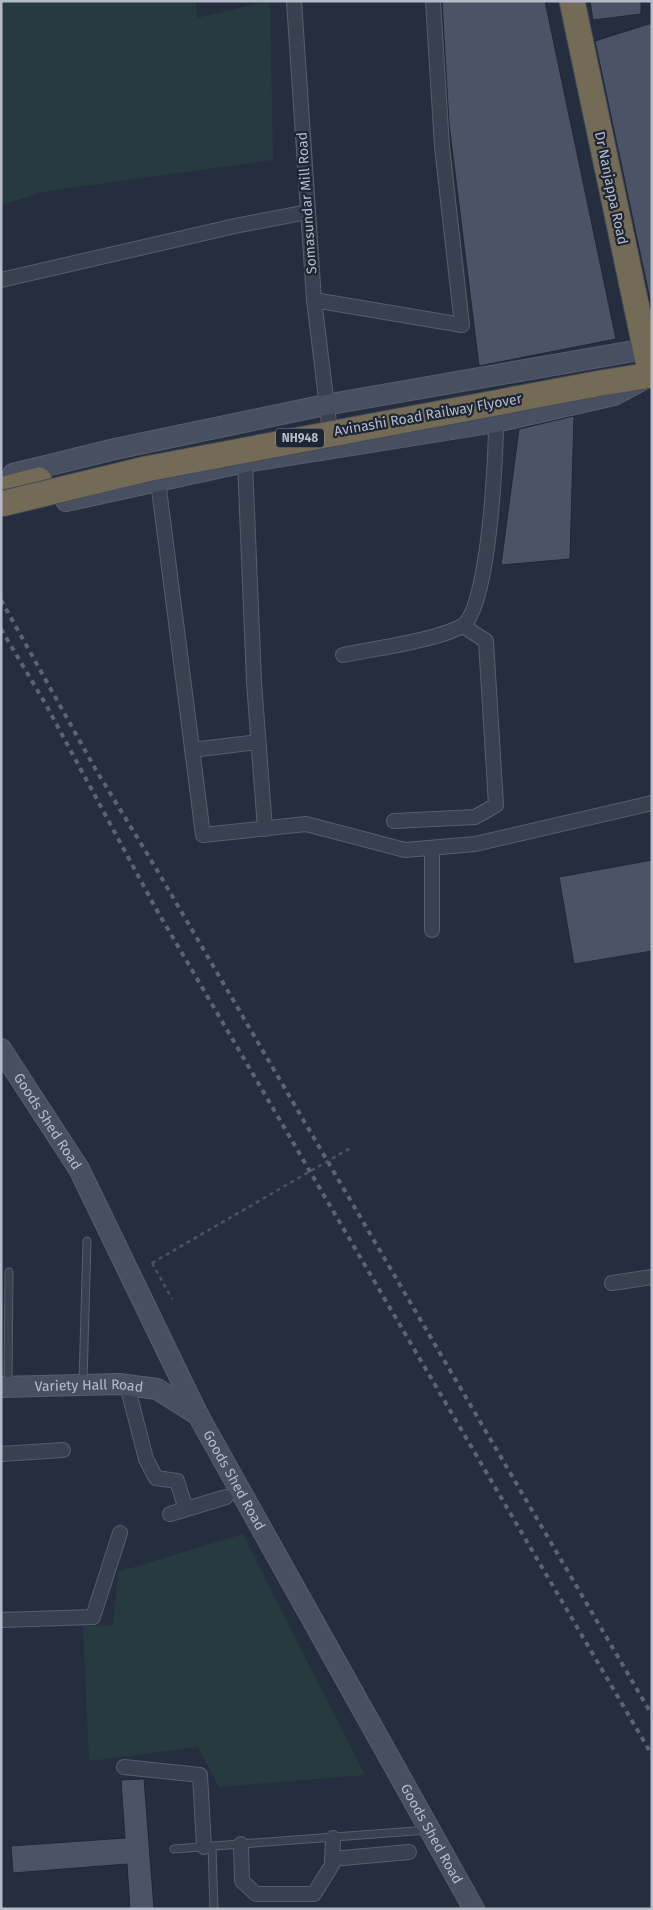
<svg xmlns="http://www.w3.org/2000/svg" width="653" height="1910" viewBox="0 0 653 1910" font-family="'Fira Sans',sans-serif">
	<rect width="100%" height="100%" fill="#252e3f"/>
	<g fill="#273a40">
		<polygon points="1,1 196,1 197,18 270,1 273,160 47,191 1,205"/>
		<polygon points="243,1534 365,1775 219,1787 198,1747 89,1761 83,1626 113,1626 118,1572"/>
	</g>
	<g fill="#4b5467" stroke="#202736">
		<polygon points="442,1 545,1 616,339 479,366 449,124"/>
		<polygon points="590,1 641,1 641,14 593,20"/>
		<polygon points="652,23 652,309 595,41"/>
		<polygon points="574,416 570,559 501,565 519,429"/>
		<polygon points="652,860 652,951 574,964 559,877"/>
		<polygon points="144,1779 154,1909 130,1909 127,1864 13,1873 11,1846 125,1838 121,1780"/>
	</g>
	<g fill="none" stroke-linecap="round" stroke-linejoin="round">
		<defs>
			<g id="lane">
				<polyline points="83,1382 87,1241"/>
				<polyline points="8,1386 9,1272"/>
				<polyline points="212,1846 214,1909"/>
				<polyline points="174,1849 428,1830"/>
			</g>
			<g id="street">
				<polyline points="294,1 314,300 331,439"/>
				<polyline points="1,280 235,226 307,212"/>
				<polyline points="314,300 462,325 442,147 433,1"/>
				<polyline points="245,462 254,682 265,829"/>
				<polyline points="158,481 203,835 306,824 405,850 475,844 652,803"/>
				<path d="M343,655C372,649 438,640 462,626C489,610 496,456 496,422"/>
				<polyline points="192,750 258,742"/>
				<polyline points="394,821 475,817 496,805 486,641 463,626"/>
				<polyline points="432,848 432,930"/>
				<polyline points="612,1283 652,1277"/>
				<polyline points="127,1385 146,1459 156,1478 177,1481 186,1509"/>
				<polyline points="1,1454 63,1450"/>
				<polyline points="170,1514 226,1497"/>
				<polyline points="1,1620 93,1617 120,1533"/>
				<polyline points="124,1767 200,1775 204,1847"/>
				<polyline points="241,1844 242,1881 256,1894 314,1894 332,1865 333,1838"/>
				<polyline points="332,1859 409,1852"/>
			</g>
			<g id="secondary">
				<polyline points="13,474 115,449 325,405 645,349"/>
				<polyline points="66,501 245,462 496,422 614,395 642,380"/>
				<path id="s1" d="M1,1049L79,1169L198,1415L474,1909"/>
				<path id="s2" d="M1,1387L119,1384L157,1389L198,1415"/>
			</g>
			<g id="highway">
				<polyline points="572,1 651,375 601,383"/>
				<polyline points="1,490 39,480"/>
			</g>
		</defs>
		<use href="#lane" stroke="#575e6c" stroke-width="9"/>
		<use href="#street" stroke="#575e6c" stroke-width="16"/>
		<use href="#secondary" stroke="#575e6c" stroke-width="22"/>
		<use href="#highway" stroke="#444b59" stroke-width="27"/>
		<polyline stroke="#45575c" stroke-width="2.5" stroke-dasharray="4 4" stroke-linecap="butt" points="152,1263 172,1299"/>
		<use href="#lane" stroke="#39404f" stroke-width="7"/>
		<use href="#street" stroke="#39404f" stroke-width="14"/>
		<use href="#secondary" stroke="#474f61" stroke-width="20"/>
		<use href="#highway" stroke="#746b56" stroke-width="25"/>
		<g stroke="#5b6475" stroke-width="4" stroke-dasharray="5 5" stroke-linecap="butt">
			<polyline points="1,600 96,770 154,865 652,1715"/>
			<polyline points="1,629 45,703 155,907 652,1755"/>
		</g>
		<defs>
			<polyline id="highway-bridge" points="1,504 146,469 601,383"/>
		</defs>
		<use href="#highway-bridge" stroke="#444b59" stroke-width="27" stroke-linecap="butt"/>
		<polyline stroke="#45575c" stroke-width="2.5" stroke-dasharray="4 4" stroke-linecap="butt" points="152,1263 352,1147"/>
		<use href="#highway-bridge" stroke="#746b56" stroke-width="25"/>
	</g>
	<g text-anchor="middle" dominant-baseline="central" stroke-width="4.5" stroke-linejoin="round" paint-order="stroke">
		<rect fill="#1e2534" stroke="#888e9c" stroke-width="1" x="276" y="428.5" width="48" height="19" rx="4"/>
		<g font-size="12" font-weight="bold" fill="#b5bbc9">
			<text x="300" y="438">NH948</text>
		</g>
		<g font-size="14" fill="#b5bbc9" stroke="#1e2534">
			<text transform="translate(611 188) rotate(78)">Dr Nanjappa Road</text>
			<text transform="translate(307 203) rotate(-94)">Somasundar Mill Road</text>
			<text transform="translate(428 415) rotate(-10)">Avinashi Road Railway Flyover</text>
			<text stroke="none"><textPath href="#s1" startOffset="86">Goods Shed Road</textPath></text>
			<text stroke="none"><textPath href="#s2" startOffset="88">Variety Hall Road</textPath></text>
			<text stroke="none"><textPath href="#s1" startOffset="491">Goods Shed Road</textPath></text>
			<text stroke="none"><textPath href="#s1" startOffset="896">Goods Shed Road</textPath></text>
		</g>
	</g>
	<rect width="653" height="1910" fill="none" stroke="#b5bbc9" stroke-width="5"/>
</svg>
